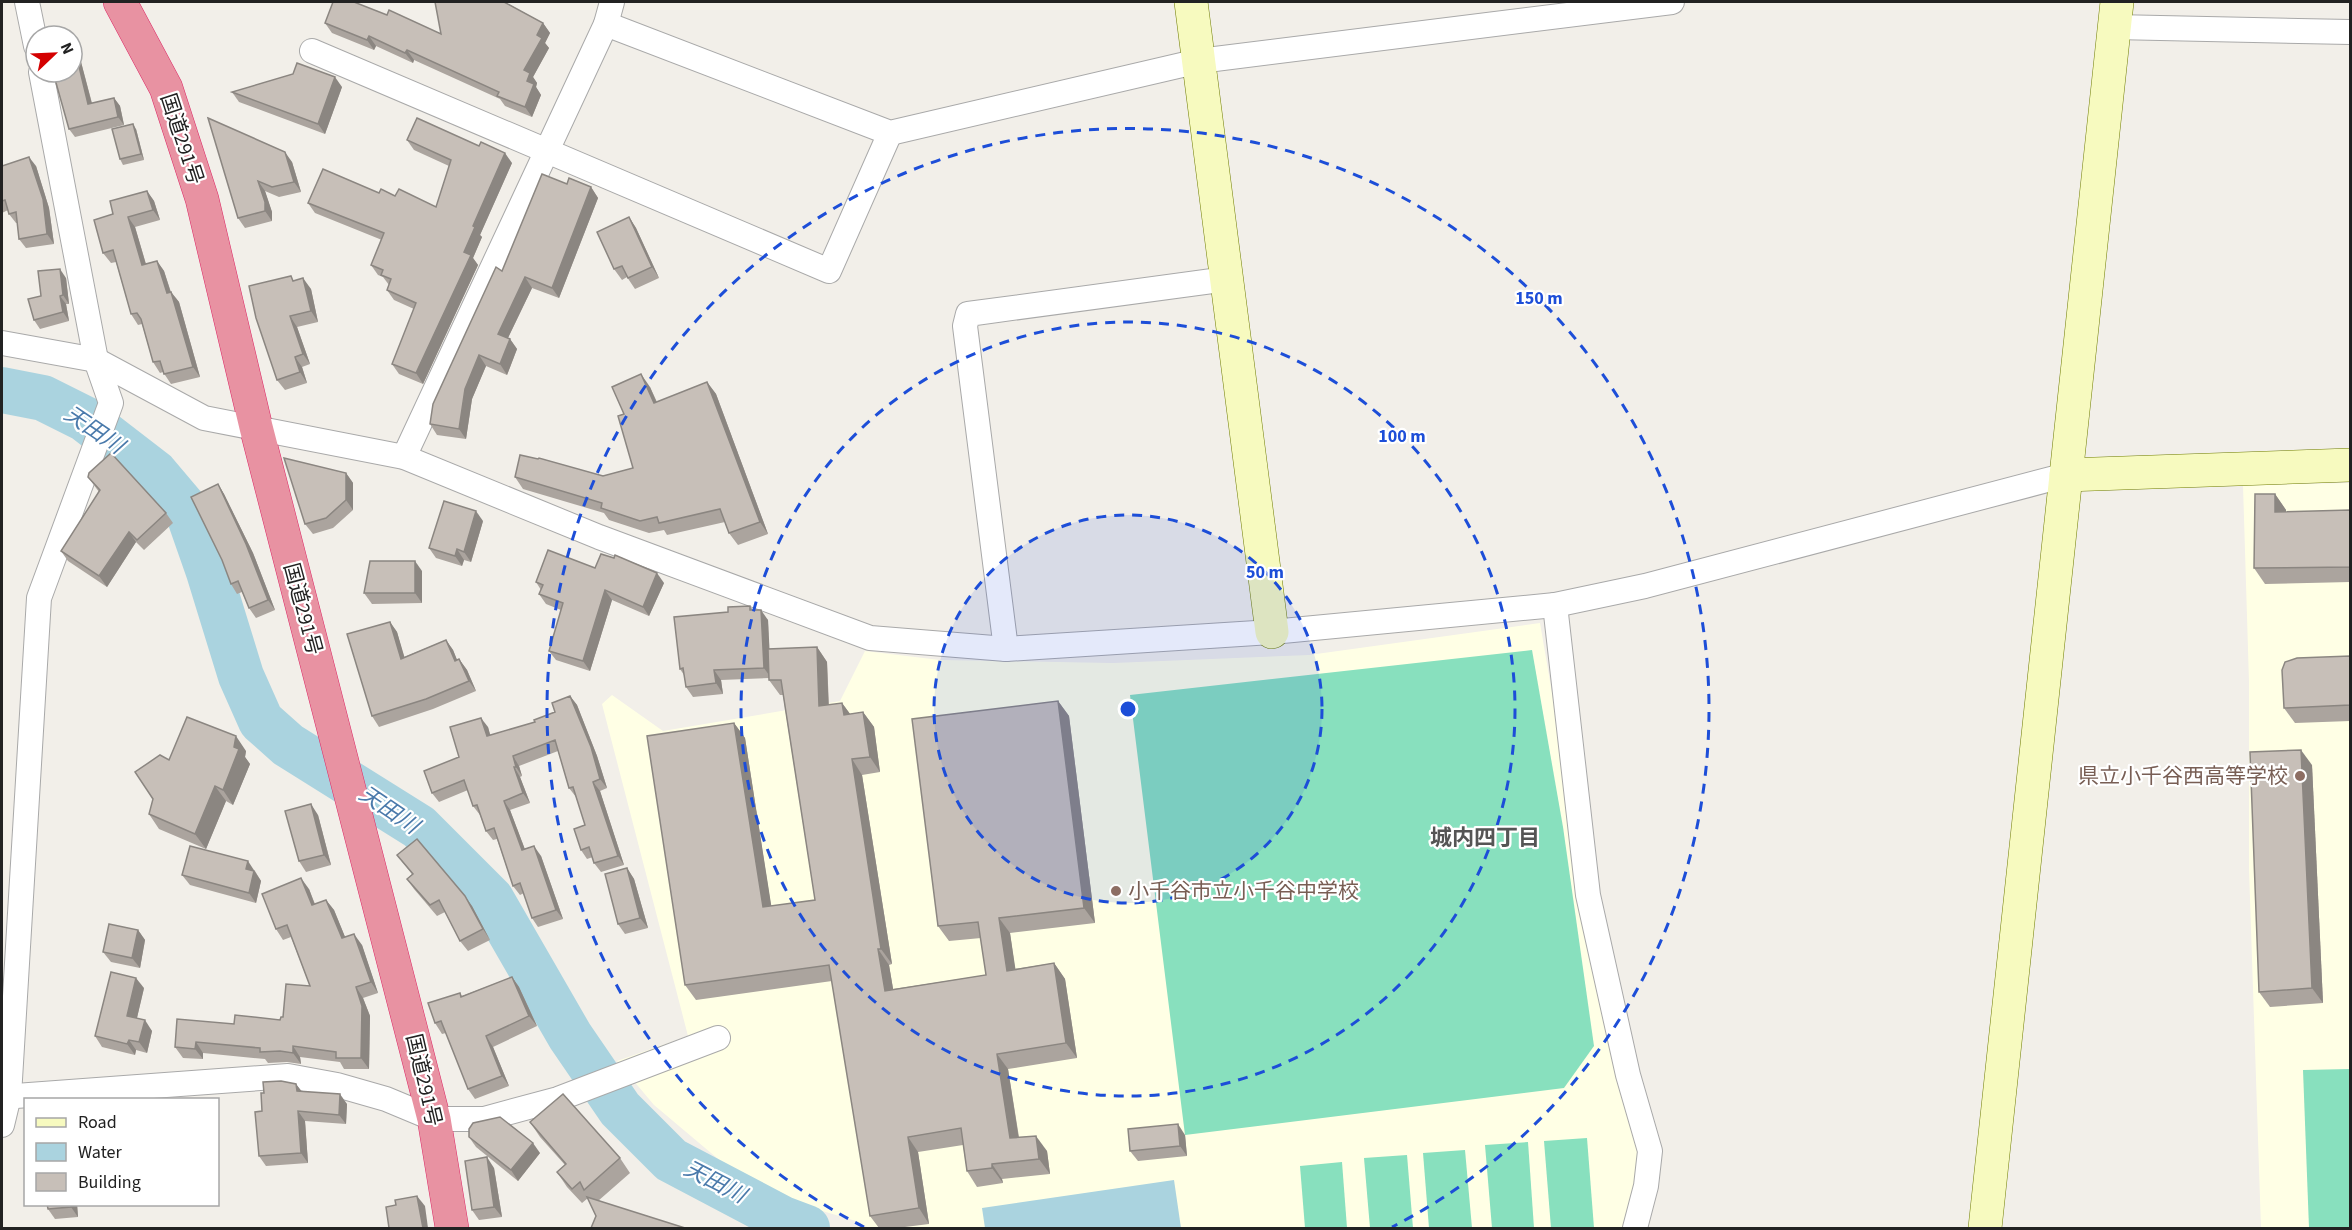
<svg xmlns="http://www.w3.org/2000/svg" width="2352" height="1230" viewBox="0 0 2352 1230" font-family="'Source Sans 3','Noto Sans JP',sans-serif">
	<rect width="100%" height="100%" fill="#f2efe9"/>
	<g fill="#ffffe5">
		<polygon points="2350,483 2350,1228 2261,1228 2249,869 2249,682 2243,485"/>
		<polygon points="1540,623 1558,728 1639,1145 1638,1188 1624,1228 869,1228 856,1221 819,1210 736,1174 654,1105 617,1061 688,1036 602,704 612,695 663,731 840,701 865,651 940,660 1113,663 1309,655"/>
	</g>
	<g fill="#88e0be">
		<polygon points="1532,650 1563,827 1594,1046 1564,1088 1185,1135 1130,695"/>
		<polygon points="2350,1069 2350,1228 2309,1228 2303,1070"/>
		<polygon points="1587,1138 1594,1228 1551,1228 1544,1141"/>
		<polygon points="1528,1142 1534,1228 1492,1228 1485,1145"/>
		<polygon points="1465,1150 1472,1228 1429,1228 1423,1153"/>
		<polygon points="1407,1155 1413,1228 1370,1228 1364,1158"/>
		<polygon points="1342,1162 1347,1228 1305,1228 1300,1166"/>
	</g>
	<polygon fill="#aad3df" points="1174,1180 1181,1228 985,1228 982,1208"/>
	<g fill="none" stroke-linecap="round" stroke-linejoin="round">
		<polyline stroke="#aad3df" stroke-width="46" points="2,390 43,398 85,419 155,473 188,512 209,572 241,676 261,721 288,745 419,827 491,899 570,1036 620,1109 671,1160 783,1219 807,1228"/>
		<defs>
			<g id="street">
				<polyline points="27,2 36,46"/>
				<polyline points="606,24 890,133 1199,61 1672,2"/>
				<polyline points="2114,27 2350,32"/>
				<polyline points="312,51 829,271 890,133"/>
				<polyline points="2,343 96,360 204,418 404,457 599,537 870,638 1006,649 1272,632 1555,605 1645,586 2066,475"/>
				<polyline points="404,457 606,24 612,2"/>
				<polyline points="1555,605 1588,895 1628,1075 1650,1151 1646,1186 1635,1228"/>
				<polyline points="1006,649 965,326 968,314 1227,279"/>
				<polyline points="2,1097 288,1076 337,1085 386,1099 434,1119 484,1119 558,1099 718,1038"/>
				<polyline points="2,1125 9,1096 39,598 111,403 96,360 41,72"/>
			</g>
			<g id="secondary">
				<polyline points="1191,2 1272,632"/>
				<polyline points="2066,475 2350,465"/>
				<polyline points="1985,1228 2117,2"/>
			</g>
			<polyline id="highway" points="120,2 166,88 202,199 256,427 434,1119 452,1228"/>
		</defs>
		<use href="#street" stroke="#a9a9a9" stroke-width="26"/>
		<use href="#secondary" stroke="#707d05" stroke-width="34"/>
		<use href="#highway" stroke="#dc2a67" stroke-width="34"/>
		<use href="#street" stroke="#fff" stroke-width="24"/>
		<use href="#secondary" stroke="#f7fabf" stroke-width="33"/>
		<use href="#highway" stroke="#e892a2" stroke-width="33"/>
	</g>
	<g fill="#aba49e">
		<polygon points="505,2 543,23 550,33 545,43 549,48 533,77 537,83 536,87 541,95 532,117 505,106 500,99 414,60 413,63 376,46 374,50 332,33 325,23 387,15 441,34"/>
		<polygon points="76,54 81,62 92,103 114,98 120,106 124,125 75,137 69,129"/>
		<polygon points="293,74 342,87 325,134 239,102 232,92"/>
		<polygon points="208,118 292,162 301,192 279,197 265,191 272,212 272,221 245,228 238,218"/>
		<polygon points="136,129 144,160 123,165 120,159"/>
		<polygon points="407,140 512,163 480,235 482,237 473,258 478,265 423,384 399,374 392,364 414,309 394,300 387,290 389,285 383,277 378,275 371,265 382,240 315,213 308,203 379,193 436,207 449,166 414,150"/>
		<polygon points="2,166 36,166 49,208 54,244 26,248 19,239 17,223 16,223 9,214 8,210 2,213"/>
		<polygon points="567,184 591,187 598,198 559,298 532,288 508,338 510,339 517,349 507,375 486,366 472,399 466,439 437,435 430,424 502,271"/>
		<polygon points="147,191 154,201 160,220 135,227 146,264 157,261 164,271 171,292 179,302 200,377 171,384 163,372 160,373 153,362 142,324 138,325 131,314 116,262 111,263 103,253"/>
		<polygon points="629,217 636,228 659,278 635,289 627,277 622,280 614,269"/>
		<polygon points="66,278 69,304 66,304 69,321 40,329 34,320 41,296"/>
		<polygon points="295,281 311,289 318,322 297,327 310,364 302,367 307,383 285,390 277,380"/>
		<polygon points="707,382 716,394 768,534 738,545 729,533 725,522 667,535 664,530 649,533 609,520 604,513 523,489 515,477 603,476 633,468 624,414 650,387 657,402"/>
		<polygon points="346,473 353,483 353,510 333,528 313,534 305,524"/>
		<polygon points="88,477 166,513 173,523 144,550 136,542 107,587 68,561 61,551 99,492"/>
		<polygon points="218,484 224,494 253,553 275,610 256,618 249,608 242,592 237,594 231,584"/>
		<polygon points="2275,494 2286,510 2286,512 2350,510 2350,582 2265,584 2254,568"/>
		<polygon points="483,521 471,562 464,560 462,566 436,558 429,548"/>
		<polygon points="595,568 664,583 649,616 612,600 590,671 556,660 549,651 561,610 546,604 539,594 541,590 536,582"/>
		<polygon points="422,571 422,603 372,604 364,593"/>
		<polygon points="750,606 753,610 768,620 769,649 817,647 827,662 829,705 842,703 850,714 863,712 874,727 880,772 862,775 892,964 889,965 893,989 986,975 981,938 949,941 938,926 1058,701 1069,716 1095,923 1010,933 1015,969 1054,963 1065,979 1077,1058 1008,1069 1019,1137 1047,1151 1050,1174 1002,1179 1003,1183 977,1187 967,1171 963,1145 918,1152 929,1224 897,1228 879,1228 870,1216 832,981 696,1000 685,985 734,723 745,738 771,906 815,900 783,695 780,695 769,680 769,678 721,680 723,694 693,697 686,687 684,675 680,669 728,612"/>
		<polygon points="390,622 397,632 404,657 446,640 453,650 457,660 459,659 467,670 476,691 433,709 379,727 372,716"/>
		<polygon points="2350,656 2350,721 2295,723 2284,708"/>
		<polygon points="570,696 577,705 597,756 607,788 600,791 624,865 601,872 594,863 593,857 587,859 581,850 585,825 576,797 569,788 558,751 519,766 522,776 520,777 530,803 510,810 525,850 541,856 563,919 538,927 532,918 524,893 520,895 513,886 497,839 493,840 486,831 480,815 473,806 468,790 439,802 432,793 459,757 488,727 490,735 535,722 555,712"/>
		<polygon points="246,751 245,757 250,764 233,805 226,801 206,849 159,829 149,814 169,760"/>
		<polygon points="2312,765 2323,1003 2270,1007 2259,992"/>
		<polygon points="318,815 331,865 306,872 299,861"/>
		<polygon points="397,855 472,906 490,940 468,951 460,941 445,912 437,916 414,889 407,879 412,874"/>
		<polygon points="627,868 634,879 648,928 625,934 618,924"/>
		<polygon points="255,871 261,881 256,903 190,885 182,875"/>
		<polygon points="309,889 315,904 326,900 334,910 345,937 362,945 378,993 363,998 370,1016 369,1069 344,1069 340,1062 300,1057 301,1064 287,1062 268,1063 265,1059 203,1053 203,1059 183,1058 175,1047 234,1024 280,1020 310,986 291,937 283,940 276,929"/>
		<polygon points="138,930 145,940 140,968 111,962 103,952"/>
		<polygon points="512,977 519,987 537,1026 493,1047 509,1086 475,1099 468,1089 446,1033 442,1034 435,1023 460,993 462,996"/>
		<polygon points="144,988 137,1018 152,1031 147,1053 136,1050 135,1055 102,1047 95,1036"/>
		<polygon points="296,1084 301,1091 347,1104 346,1124 305,1121 308,1163 266,1166 259,1156 262,1111 264,1093"/>
		<polygon points="530,1122 620,1158 630,1173 598,1201 596,1216 588,1198 582,1203 567,1187 557,1172 565,1165 540,1137"/>
		<polygon points="1185,1135 1187,1156 1138,1161 1130,1151"/>
		<polygon points="469,1137 540,1153 518,1181 476,1147"/>
		<polygon points="494,1168 502,1217 479,1220 472,1210"/>
		<polygon points="77,1204 78,1217 55,1219 48,1209"/>
	</g>
	<g fill="#8b8681">
		<polygon points="543,23 550,33 545,43 549,48 533,77 537,83 536,87 541,95 532,117 525,107 527,81 524,70 537,35"/>
		<polygon points="369,36 376,46 374,50 367,40"/>
		<polygon points="407,50 414,60 413,63 405,53"/>
		<polygon points="76,54 81,62 94,112 88,104"/>
		<polygon points="335,77 342,87 325,134 318,124"/>
		<polygon points="114,98 120,106 124,125 118,117"/>
		<polygon points="133,124 136,129 144,160 141,154"/>
		<polygon points="285,152 292,162 301,192 294,182"/>
		<polygon points="505,153 512,163 480,235 482,237 473,258 478,265 423,384 416,373 464,252 473,226"/>
		<polygon points="29,157 36,166 49,208 54,244 47,234"/>
		<polygon points="258,181 265,191 272,212 272,221 265,211"/>
		<polygon points="591,187 598,198 559,298 552,288"/>
		<polygon points="147,191 154,201 160,220 153,210"/>
		<polygon points="128,217 135,227 149,275 142,265"/>
		<polygon points="629,217 636,228 659,278 652,267"/>
		<polygon points="157,261 164,271 174,303 167,293"/>
		<polygon points="60,269 66,278 69,304 63,295"/>
		<polygon points="525,277 532,288 505,344 498,334"/>
		<polygon points="303,278 311,289 318,322 311,311"/>
		<polygon points="171,292 179,302 200,377 193,367"/>
		<polygon points="60,296 66,304 69,321 63,312"/>
		<polygon points="290,316 297,327 310,364 303,354"/>
		<polygon points="510,339 517,349 507,375 500,364"/>
		<polygon points="479,355 486,366 472,399 466,439 459,429 465,389"/>
		<polygon points="295,357 302,367 307,383 300,372"/>
		<polygon points="641,374 650,387 662,415 654,403"/>
		<polygon points="707,382 716,394 768,534 760,522"/>
		<polygon points="346,473 353,483 353,510 346,500"/>
		<polygon points="218,484 224,494 253,553 275,610 268,600"/>
		<polygon points="2275,494 2286,510 2286,527 2275,512"/>
		<polygon points="476,511 483,521 471,562 464,552"/>
		<polygon points="129,532 136,542 107,587 99,576"/>
		<polygon points="457,549 464,560 462,566 455,556"/>
		<polygon points="415,561 422,571 422,603 415,593"/>
		<polygon points="657,573 664,583 649,616 643,607"/>
		<polygon points="605,590 612,600 590,671 583,661"/>
		<polygon points="761,610 768,620 771,678 764,668"/>
		<polygon points="390,622 397,632 408,669 401,659"/>
		<polygon points="446,640 453,650 462,672 455,661"/>
		<polygon points="817,647 827,662 829,721 819,706"/>
		<polygon points="459,659 467,670 476,691 469,681"/>
		<polygon points="714,670 721,680 723,694 716,683"/>
		<polygon points="570,696 577,705 597,756 607,788 600,779"/>
		<polygon points="1058,701 1069,716 1095,923 1084,908"/>
		<polygon points="842,703 853,718 844,715"/>
		<polygon points="863,712 874,727 880,772 870,757"/>
		<polygon points="481,718 488,727 493,745 487,736"/>
		<polygon points="734,723 745,738 774,923 763,907"/>
		<polygon points="236,736 246,751 245,757 250,764 233,805 223,790"/>
		<polygon points="2301,750 2312,765 2323,1003 2312,988"/>
		<polygon points="513,756 519,766 522,776 516,767"/>
		<polygon points="852,759 862,775 892,964 881,949"/>
		<polygon points="514,767 520,777 530,803 523,793"/>
		<polygon points="593,782 600,791 624,865 618,856"/>
		<polygon points="215,786 226,801 206,849 195,834"/>
		<polygon points="504,801 510,810 529,860 522,850"/>
		<polygon points="311,804 318,815 331,865 324,855"/>
		<polygon points="534,846 541,856 563,919 556,910"/>
		<polygon points="248,861 261,881 256,903 249,893 246,869"/>
		<polygon points="627,868 634,879 648,928 640,918"/>
		<polygon points="301,878 309,889 319,916 312,905"/>
		<polygon points="465,896 472,906 490,940 483,929"/>
		<polygon points="326,900 334,910 350,949 342,938"/>
		<polygon points="999,918 1010,933 1018,986 1007,971"/>
		<polygon points="138,930 145,940 140,968 132,958"/>
		<polygon points="354,934 362,945 378,993 371,982"/>
		<polygon points="878,949 889,965 896,1006 885,991"/>
		<polygon points="1054,963 1065,979 1077,1058 1066,1043"/>
		<polygon points="512,977 519,987 537,1026 529,1016"/>
		<polygon points="136,978 144,988 135,1026 127,1016"/>
		<polygon points="356,987 363,998 370,1016 369,1069 361,1058"/>
		<polygon points="145,1020 152,1031 147,1053 139,1042"/>
		<polygon points="486,1036 493,1047 509,1086 502,1076"/>
		<polygon points="129,1040 136,1050 135,1055 127,1044"/>
		<polygon points="196,1042 203,1053 203,1059 195,1049"/>
		<polygon points="293,1046 300,1057 301,1064 293,1053"/>
		<polygon points="997,1054 1008,1069 1021,1153 1010,1138"/>
		<polygon points="296,1084 303,1093 297,1091"/>
		<polygon points="340,1094 347,1104 346,1124 339,1115"/>
		<polygon points="298,1111 305,1121 308,1163 301,1153"/>
		<polygon points="1178,1124 1185,1135 1187,1156 1180,1146"/>
		<polygon points="1036,1136 1047,1151 1050,1174 1039,1159"/>
		<polygon points="908,1137 918,1152 929,1224 919,1208"/>
		<polygon points="533,1143 540,1153 518,1181 511,1170"/>
		<polygon points="487,1157 494,1168 502,1217 494,1207"/>
		<polygon points="992,1164 1002,1179 1003,1183 992,1168"/>
		<polygon points="417,1196 425,1206 428,1228 423,1228"/>
		<polygon points="71,1204 77,1204 78,1217 71,1207"/>
	</g>
	<g fill="#c7bfb8" stroke="#8b8681" stroke-width="1.5">
		<polygon points="333,2 354,2 387,15 389,10 441,34 435,2 504,2 543,23 537,35 542,38 524,70 530,73 527,81 534,84 525,107 497,96 499,92 407,50 405,53 369,36 367,40 325,23"/>
		<polygon points="76,54 88,104 114,98 118,117 69,129 53,72 72,72 72,55"/>
		<polygon points="297,63 335,77 318,124 232,92 293,74"/>
		<polygon points="208,118 285,152 294,182 272,187 258,181 265,202 265,211 238,218"/>
		<polygon points="417,118 479,146 481,142 505,153 473,226 475,227 464,252 471,255 416,373 392,364 416,303 387,290 391,279 381,275 383,270 371,265 384,233 308,203 323,169 379,193 381,189 395,196 399,189 436,207 451,160 407,140"/>
		<polygon points="133,124 141,154 120,159 112,129"/>
		<polygon points="29,157 43,199 47,234 19,239 16,212 9,214 5,200 2,201 2,166"/>
		<polygon points="542,174 567,184 569,178 591,187 552,288 525,277 498,334 510,339 500,364 479,355 465,389 459,429 430,424 433,404 496,267 502,271"/>
		<polygon points="147,191 153,210 128,217 142,265 157,261 167,293 171,292 193,367 164,374 160,361 153,362 141,319 137,313 131,314 113,250 103,253 94,220 113,214 110,201"/>
		<polygon points="629,217 652,267 628,278 622,266 614,269 597,232"/>
		<polygon points="60,269 63,295 60,296 63,312 34,320 28,299 41,296 38,271"/>
		<polygon points="291,276 293,281 303,278 311,311 290,316 303,354 295,357 300,372 277,380 256,318 249,286"/>
		<polygon points="641,374 654,403 707,382 760,522 729,533 720,509 659,523 657,517 640,521 601,508 602,503 515,477 520,455 538,459 539,458 603,476 633,468 618,416 624,414 612,387"/>
		<polygon points="111,453 166,513 137,540 129,532 99,576 61,551 100,490 88,477 89,473"/>
		<polygon points="284,458 346,473 346,500 326,518 305,524"/>
		<polygon points="218,484 246,544 268,600 249,608 238,581 231,584 222,560 191,497"/>
		<polygon points="2255,494 2275,494 2275,512 2350,510 2350,567 2254,568"/>
		<polygon points="444,501 476,511 464,552 457,549 455,556 429,548"/>
		<polygon points="548,550 595,568 601,554 614,558 615,555 657,573 643,607 605,590 583,661 549,651 563,603 539,594 543,585 536,582"/>
		<polygon points="370,561 415,561 415,593 364,593"/>
		<polygon points="750,606 750,610 761,610 764,668 714,670 716,683 686,687 683,668 680,669 674,617 728,612 728,607"/>
		<polygon points="390,622 401,659 446,640 455,661 459,659 469,681 426,699 372,716 347,634"/>
		<polygon points="817,647 819,706 842,703 844,715 863,712 870,757 852,759 881,949 878,949 885,991 986,975 978,922 938,926 912,719 1058,701 1084,908 999,918 1007,971 1054,963 1066,1043 997,1054 1010,1138 1036,1136 1039,1159 992,1164 992,1168 967,1171 961,1128 908,1137 919,1208 870,1216 829,965 685,985 647,736 734,723 763,907 815,900 781,680 769,680 768,649"/>
		<polygon points="2350,656 2350,705 2284,708 2282,670 2285,662 2297,658"/>
		<polygon points="570,696 591,747 600,779 593,782 618,856 594,863 589,847 581,850 574,829 585,825 573,787 569,788 555,740 513,756 516,767 514,767 523,793 504,801 522,850 534,846 556,910 532,918 520,883 513,886 494,828 486,831 477,805 473,806 464,780 432,793 424,771 459,757 450,727 481,718 487,736 535,722 534,720 555,712 552,703"/>
		<polygon points="187,717 236,736 234,747 239,749 223,790 215,786 195,834 149,814 153,799 135,772 160,755 169,760"/>
		<polygon points="2301,750 2312,988 2259,992 2250,752"/>
		<polygon points="311,804 324,855 299,861 285,811"/>
		<polygon points="417,839 465,896 483,929 460,941 439,900 430,905 407,879 413,874 397,855"/>
		<polygon points="190,846 248,861 246,869 254,871 249,893 182,875"/>
		<polygon points="627,868 640,918 618,924 605,874"/>
		<polygon points="301,878 312,905 326,900 342,938 354,934 371,982 356,987 362,1006 361,1058 336,1058 336,1052 293,1046 293,1053 280,1051 260,1052 260,1048 196,1042 195,1049 175,1047 177,1019 234,1024 235,1015 280,1020 281,1017 283,1017 286,984 310,986 287,925 276,929 262,894"/>
		<polygon points="109,924 138,930 132,958 103,952"/>
		<polygon points="111,972 136,978 127,1016 145,1020 139,1042 129,1040 127,1044 95,1036"/>
		<polygon points="512,977 529,1016 486,1036 502,1076 468,1089 441,1021 435,1023 428,1003 460,993 461,997"/>
		<polygon points="281,1081 296,1084 297,1091 340,1094 339,1115 298,1111 301,1153 259,1156 255,1112 262,1111 261,1093 264,1093 263,1082"/>
		<polygon points="563,1094 620,1158 584,1190 580,1182 572,1189 557,1172 566,1164 530,1122"/>
		<polygon points="500,1117 533,1143 511,1170 469,1137 469,1129 473,1123"/>
		<polygon points="1178,1124 1180,1146 1130,1151 1128,1129"/>
		<polygon points="487,1157 494,1207 472,1210 465,1161"/>
		<polygon points="417,1196 423,1228 389,1228 386,1207 396,1205 395,1200"/>
		<polygon points="587,1197 685,1228 591,1228 596,1216"/>
		<polygon points="47,1204 71,1204 71,1207 48,1209"/>
	</g>
	<circle cx="1128" cy="709" r="194" fill="#1d4ed8" fill-opacity=".12"/>
	<g fill="none" stroke="#1d4ed8" stroke-width="3" stroke-dasharray="10 8">
		<circle cx="1128" cy="709" r="194"/>
		<circle cx="1128" cy="709" r="387"/>
		<path d="M864 1227A581 581 0 1 1 1392 1227"/>
	</g>
	<g fill="#8d6e63" stroke="#fff" stroke-width="2">
		<circle cx="2300" cy="776" r="6"/>
		<circle cx="1116" cy="891" r="6"/>
	</g>
	<g text-anchor="middle" dominant-baseline="central" stroke-width="4.5" stroke-linejoin="round" paint-order="stroke">
		<g font-size="21" fill="#222" stroke="#fff">
			<text transform="translate(182 139) rotate(72)">国道291号</text>
			<text transform="translate(303 609) rotate(75)">国道291号</text>
			<text transform="translate(424 1080) rotate(77)">国道291号</text>
		</g>
		<g font-size="21" fill="#785e54" stroke="#fff" text-anchor="end">
			<text x="2288" y="776">県立小千谷西高等学校</text>
			<text x="1128" y="891" text-anchor="start">小千谷市立小千谷中学校</text>
		</g>
		<g font-size="22" font-style="italic" fill="#4a7aab" stroke="#fff">
			<text transform="translate(94 430) rotate(34)">天田川</text>
			<text transform="translate(389 810) rotate(34)">天田川</text>
			<text transform="translate(715 1182) rotate(27)">天田川</text>
		</g>
		<g font-size="22" font-weight="bold" fill="#555" stroke="#fff">
			<text x="1485" y="838">城内四丁目</text>
		</g>
	</g>
	<circle cx="1128" cy="709" r="9" fill="#1d4ed8" stroke="#fff" stroke-width="3"/>
	<g font-size="18" text-anchor="middle" font-weight="bold" fill="#1d4ed8" stroke="#fff" stroke-width="4.5" stroke-linejoin="round" paint-order="stroke">
		<text x="1539" y="304">150 m</text>
		<text x="1402" y="442">100 m</text>
		<text x="1265" y="578">50 m</text>
	</g>
	<rect width="2352" height="1230" fill="none" stroke="#222222" stroke-width="6"/>
	<rect x="24" y="1098" width="195" height="108" fill="#ffffff" stroke="#a7a7a7" stroke-width="1.5"/>
	<rect x="36" y="1118" width="30" height="9" fill="#f7fabf" stroke="#a7a7a7" stroke-width="1.5"/>
	<text x="78" y="1128" font-size="18" fill="#222222">Road</text>
	<rect x="36" y="1143" width="30" height="18" fill="#aad3df" stroke="#a7a7a7" stroke-width="1.5"/>
	<text x="78" y="1158" font-size="18" fill="#222222">Water</text>
	<rect x="36" y="1173" width="30" height="18" fill="#c7bfb8" stroke="#a7a7a7" stroke-width="1.5"/>
	<text x="78" y="1188" font-size="18" fill="#222222">Building</text>
	<g transform="translate(54 54) rotate(67)"><circle r="28" fill="#ffffff" stroke="#a7a7a7" stroke-width="1.5"/>
	<path d="M0-4.5L10 22L0 15L-10 22Z" fill="#d40000"/>
	<text y="-9" font-size="16" font-weight="bold" text-anchor="middle" fill="#222222">N</text>
	</g>
</svg>
